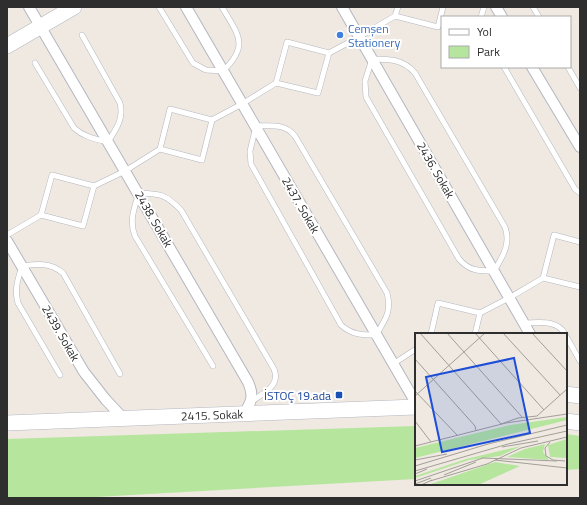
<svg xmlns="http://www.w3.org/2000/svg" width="587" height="505" viewBox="0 0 587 505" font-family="'Titillium Web',sans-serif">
	<rect width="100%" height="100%" fill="#efe9e1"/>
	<g fill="#b6e59e">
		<polygon points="416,426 416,479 78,498 7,498 7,439"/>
		<polygon points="566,434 580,436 580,469 566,470"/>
	</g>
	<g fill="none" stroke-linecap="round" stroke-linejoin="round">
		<defs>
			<g id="lane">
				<path d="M159,7L193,63L206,70L223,71C250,45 238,35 222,7"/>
				<polyline points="533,7 539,17"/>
				<polyline points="395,16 398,7"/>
				<polyline points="481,17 484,7"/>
				<path d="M372,59C389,59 403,59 415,73L505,227C511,244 503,256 494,271C479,271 469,271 459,259L366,97L365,81Z"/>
				<path d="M35,63L74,128C84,137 95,139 108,142C116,129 124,119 120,103L82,35"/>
				<polyline points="504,67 575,189 580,193"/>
				<polyline points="568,67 580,88"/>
				<polyline points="276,83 318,93 329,53"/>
				<path d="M256,126C270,126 285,123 295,136L387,293C392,312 385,320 376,335C362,335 352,335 341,325L251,164L250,151Z"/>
				<polyline points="160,149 202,160 212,120"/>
				<polyline points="41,215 52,175 94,186 125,171 160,149 170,109 212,120 242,104 276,83 287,42 329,53 359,37 395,16 438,27 443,7"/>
				<polyline points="7,235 41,215 83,226 94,186"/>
				<polyline points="543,278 580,287"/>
				<path d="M524,323C538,323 557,319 565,334"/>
				<polyline points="431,334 438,303 480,313 509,298 543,278 554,235 580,242"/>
				<polyline points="475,334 480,313"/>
				<polyline points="566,336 580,361"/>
				<polyline points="393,364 416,349"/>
				<path d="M213,366L135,236C129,221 134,208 139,193C161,194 165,194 181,210L274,369C281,386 263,393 251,402"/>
				<path d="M60,375L18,303C14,289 18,279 22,266C37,264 50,262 63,273L120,374"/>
			</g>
			<g id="street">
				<path d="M29,7L248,382C254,396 252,401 244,414"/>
				<polyline points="186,7 416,403"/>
				<polyline points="342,7 530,334"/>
				<polyline points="496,7 502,17"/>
				<polyline points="532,67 580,147"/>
				<polyline points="7,241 84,372 106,400 123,418"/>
			</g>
			<g id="secondary">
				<polyline points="7,46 74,7"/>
				<polyline points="566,394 580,396"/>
				<polyline points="566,421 580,423"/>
				<polyline points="7,423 416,407"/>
			</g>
		</defs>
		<use href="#lane" stroke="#b4b7c1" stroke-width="6"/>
		<use href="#street" stroke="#b4b7c1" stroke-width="12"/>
		<use href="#secondary" stroke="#b4b7c1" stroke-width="16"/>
		<use href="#lane" stroke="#fff" stroke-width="5"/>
		<use href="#street" stroke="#fff" stroke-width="10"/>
		<use href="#secondary" stroke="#fff" stroke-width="15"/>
	</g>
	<circle fill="#3f7fe0" stroke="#fff" stroke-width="1.5" cx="340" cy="35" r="4"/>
	<rect fill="#1a4fb4" stroke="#fff" stroke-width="1.5" x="335" y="391" width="8" height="8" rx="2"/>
	<g text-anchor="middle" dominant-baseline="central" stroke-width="4" stroke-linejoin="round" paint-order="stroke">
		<g font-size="12" fill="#366cbe" stroke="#fff" text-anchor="start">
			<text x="348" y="28">Cemşen<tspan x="348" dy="14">Stationery</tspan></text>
		</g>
		<g font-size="12" fill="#2e2e2e" stroke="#fff">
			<text transform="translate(436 170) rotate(60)">2436. Sokak</text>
			<text transform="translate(301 205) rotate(60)">2437. Sokak</text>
			<text transform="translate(154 219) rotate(60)">2438. Sokak</text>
			<text transform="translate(61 333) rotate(60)">2439. Sokak</text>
			<text transform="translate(212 415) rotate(-2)">2415. Sokak</text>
		</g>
		<g font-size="12" fill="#164399" stroke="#fff" text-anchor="end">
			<text x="331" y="395">İSTOÇ 19.ada</text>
		</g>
	</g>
	<g transform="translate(415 333)">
		<rect width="152" height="152" fill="#efe9e1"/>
		<path d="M152,84V87L0,125V115L95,92ZM152,106V125L135,124L133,112ZM130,111L128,119L134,127L92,124L110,116ZM106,113L85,123L54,127L0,145V143L51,126ZM80,129L105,133L63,152H13Z" fill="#b6e59e"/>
		<path fill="none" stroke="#a29e99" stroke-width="1" d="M5,0L86,91L103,85L122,83L152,56M32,0L107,84M60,0L129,77M88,0L145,62M117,0L152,38M0,26L60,93L61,98M0,58L42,102M0,63L70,0M0,88L16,109M135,109L130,115L131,123L138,127L150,128M0,113L91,90L152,81M87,114L123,108M0,127L32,121M80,127L152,135M0,133L73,111L152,92M0,138L93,111L152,98M0,141L12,136M29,142L61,129M0,148L68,125L142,128M15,148L72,131L106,115L152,104M0,151L16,145M6,152L17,147"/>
		<path fill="#1d4ed8" fill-opacity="0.15" stroke="#1d4ed8" stroke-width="2" d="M99,25L115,100L27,119L11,44Z"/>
		<rect width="152" height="152" fill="none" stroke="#2e2e2e" stroke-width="2"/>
	</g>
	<rect width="587" height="505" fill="none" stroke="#2e2e2e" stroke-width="16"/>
	<rect x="441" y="16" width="130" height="52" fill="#ffffff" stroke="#ababab"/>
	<rect x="449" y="29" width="20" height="6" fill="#ffffff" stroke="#ababab"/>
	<text x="477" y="36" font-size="12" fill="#2e2e2e">Yol</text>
	<rect x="449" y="46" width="20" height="12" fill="#b6e59e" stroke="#ababab"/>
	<text x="477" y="56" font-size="12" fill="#2e2e2e">Park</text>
</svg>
